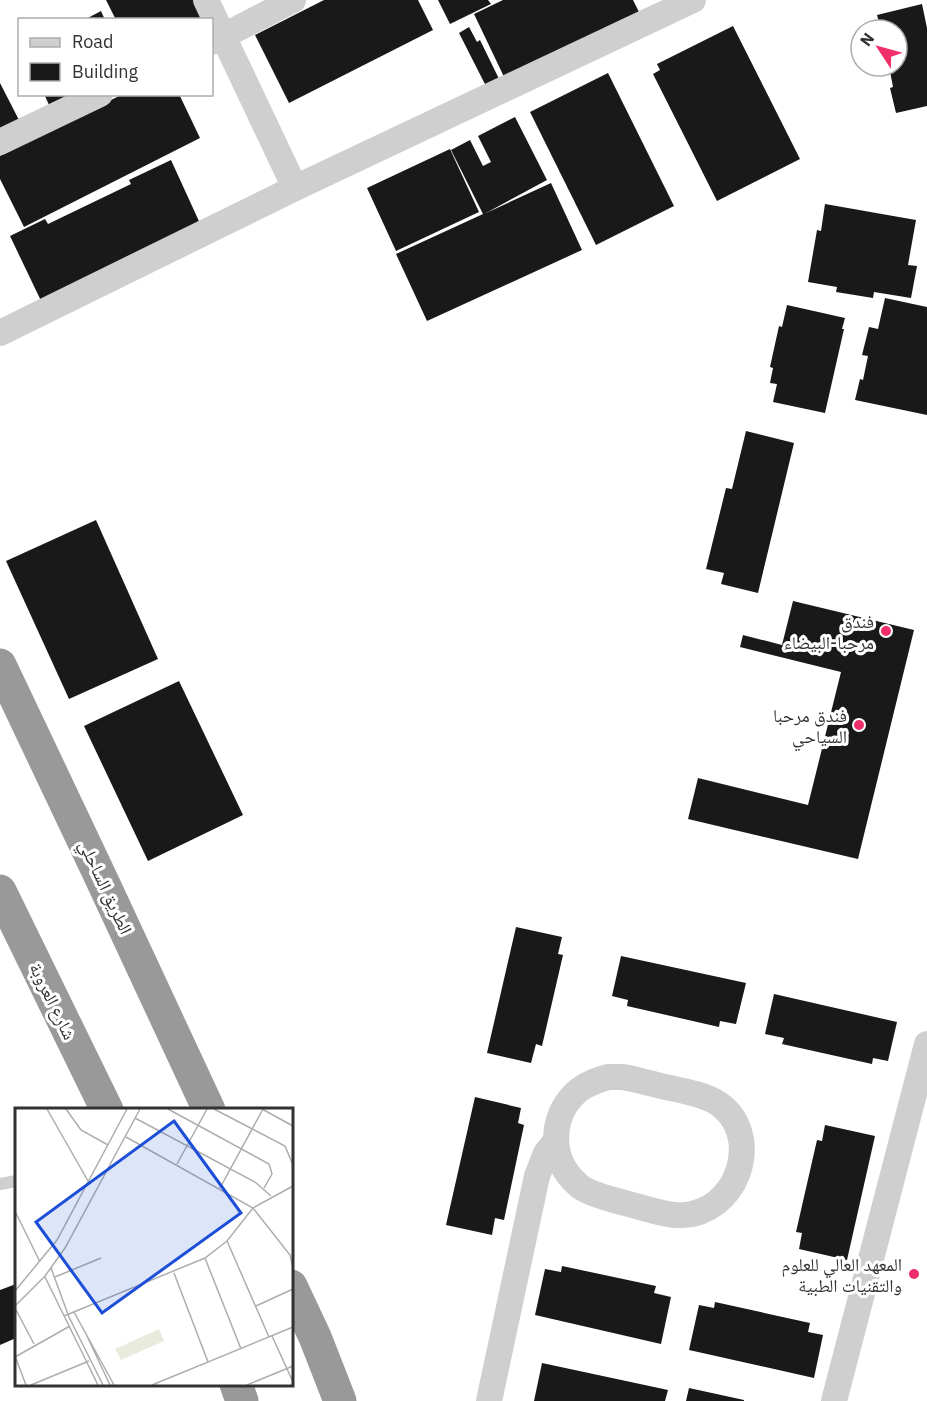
<svg xmlns="http://www.w3.org/2000/svg" width="927" height="1401" viewBox="0 0 927 1401" font-family="'IBM Plex Sans','Noto Naskh Arabic',sans-serif">
	<rect width="100%" height="100%" fill="#fff"/>
	<g fill="#191919">
		<polygon points="106,0 198,0 208,20 116,20"/>
		<polygon points="324,0 418,0 433,30 289,103 255,35"/>
		<polygon points="438,0 488,0 491,4 450,24"/>
		<polygon points="503,0 633,0 641,16 506,81 474,14"/>
		<polygon points="922,4 927,28 927,106 896,113 890,88 893,87 889,66 897,66 897,30 881,30 877,15"/>
		<polygon points="101,11 105,20 84,20"/>
		<polygon points="733,26 800,159 717,201 653,74 660,70 657,64"/>
		<polygon points="469,27 477,42 480,40 501,83 490,94 459,33"/>
		<polygon points="608,73 674,206 596,245 530,112"/>
		<polygon points="0,83 19,120 0,129"/>
		<polygon points="44,94 76,94 50,107"/>
		<polygon points="123,94 179,94 200,138 24,227 0,179 0,156"/>
		<polygon points="515,117 547,180 486,213 551,183 582,250 427,321 396,254 483,214 451,150 470,140 483,166 491,162 478,136"/>
		<polygon points="450,149 479,212 396,251 367,188"/>
		<polygon points="171,160 203,230 43,305 10,236 45,219 48,224 131,184 129,180"/>
		<polygon points="825,204 916,220 908,265 917,266 911,298 874,292 873,298 836,292 837,287 808,282 817,230 821,231"/>
		<polygon points="885,298 927,307 927,415 855,400 860,379 863,380 868,356 862,355 869,327 878,329"/>
		<polygon points="787,305 845,318 842,329 844,329 825,413 773,402 777,384 770,383 773,368 770,367 779,326 782,327"/>
		<polygon points="746,431 794,443 758,593 721,584 724,573 706,569 726,488 732,489"/>
		<polygon points="96,520 158,659 69,699 6,561"/>
		<polygon points="793,601 914,630 858,859 688,819 698,778 808,805 841,672 740,647 743,635 782,645"/>
		<polygon points="179,681 243,815 148,861 84,726"/>
		<polygon points="516,927 562,937 558,954 563,955 542,1046 536,1044 531,1063 487,1053"/>
		<polygon points="621,956 746,983 736,1024 720,1021 719,1027 627,1006 628,1000 612,996"/>
		<polygon points="774,994 897,1022 888,1061 873,1058 872,1064 782,1044 784,1038 765,1034"/>
		<polygon points="475,1097 521,1108 518,1123 524,1125 504,1220 495,1218 492,1235 446,1225"/>
		<polygon points="825,1125 875,1136 847,1260 799,1249 802,1233 796,1232 817,1140 822,1141"/>
		<polygon points="562,1266 656,1286 654,1293 671,1297 661,1344 535,1315 545,1269 561,1272"/>
		<polygon points="16,1284 16,1338 0,1345 0,1290"/>
		<polygon points="715,1302 810,1323 808,1332 823,1335 814,1378 689,1350 699,1305 714,1308"/>
		<polygon points="542,1363 668,1390 665,1401 534,1401"/>
		<polygon points="689,1388 744,1400 744,1401 686,1401"/>
	</g>
	<g fill="none" stroke-linecap="round" stroke-linejoin="round">
		<polyline stroke="#cfcfcf" stroke-width="12" points="0,1184 16,1181"/>
		<g stroke="#cfcfcf" stroke-width="26">
			<polyline points="206,0 295,188"/>
			<polyline points="212,42 293,0"/>
			<polyline points="0,142 100,94"/>
			<polyline points="0,333 295,188 693,0"/>
			<path d="M608,1077C613,1077 617,1077 622,1077C632,1078 643,1082 653,1084C671,1089 704,1093 719,1104C761,1134 741,1204 692,1214C686,1215 680,1216 674,1215C658,1213 641,1207 625,1203C611,1199 595,1196 582,1188C579,1186 575,1182 572,1179C548,1153 552,1112 579,1090C588,1083 598,1080 608,1077Z"/>
			<polyline points="489,1401 537,1176 546,1153 555,1142"/>
			<polyline points="834,1401 927,1044"/>
		</g>
		<g stroke="#999" stroke-width="33">
			<polyline points="0,665 101,878 209,1110"/>
			<polyline points="0,891 107,1110"/>
			<polyline points="291,1286 315,1337 340,1401"/>
			<polyline points="236,1384 242,1401"/>
		</g>
	</g>
	<g fill="#f02e69" stroke="#fff" stroke-width="2">
		<circle cx="886" cy="631" r="6"/>
		<circle cx="859" cy="725" r="6"/>
		<circle cx="914" cy="1274" r="6"/>
	</g>
	<g text-anchor="middle" dominant-baseline="central" stroke-width="6" stroke-linejoin="round" paint-order="stroke">
		<g font-size="18" fill="#323232" stroke="#fff" text-anchor="end">
			<text x="874" y="621">فندق<tspan x="874" dy="21">مرحبا-البيضاء</tspan></text>
			<text x="847" y="715">فندق مرحبا<tspan x="847" dy="21">السياحي</tspan></text>
			<text x="902" y="1264">المعهد العالي للعلوم<tspan x="902" dy="21">والتقنيات الطبية</tspan></text>
		</g>
		<g font-size="18" fill="#323232" stroke="#fff">
			<text transform="translate(106 887) rotate(65)">الطريق الساحلي</text>
			<text transform="translate(53 1001) rotate(64)">شارع العروبة</text>
		</g>
	</g>
	<g transform="translate(15 1108)">
		<rect width="278" height="278" fill="#fff"/>
		<path d="M144,221L149,233L106,252L100,241Z" fill="#e9ecdd"/>
		<path fill="none" stroke="#adadad" stroke-width="1.5" d="M32,1L73,73M51,1L66,22L93,37M153,1L254,56L257,66L249,80M199,1L270,38L278,57M247,1L278,18M120,10L240,74L256,88M111,29L238,100L275,147L278,160M162,56L192,1M205,80L248,1M0,103L25,154M212,133L254,229M190,150L226,241M36,160L54,209L88,277M159,165L193,254M30,169L83,277M40,169L86,150M0,183L42,132L112,1M0,198L30,168L50,140L125,1M241,198L278,181M0,200L19,236M59,204L99,277M49,208L190,150L212,133L238,100L278,78M72,228L95,277M257,228L278,274M0,248L11,277M0,249L55,218M16,277L74,253M137,277L278,219M232,277L278,258"/>
		<path fill="#1d4ed8" fill-opacity="0.15" stroke="#1d4ed8" stroke-width="3" d="M159,13L226,105L87,205L21,114Z"/>
		<rect width="278" height="278" fill="none" stroke="#323232" stroke-width="3"/>
	</g>
	<rect x="18" y="18" width="195" height="78" fill="#ffffff" stroke="#adadad" stroke-width="1.5"/>
	<rect x="30" y="38" width="30" height="9" fill="#cfcfcf" stroke="#adadad" stroke-width="1.5"/>
	<text x="72" y="48" font-size="18" fill="#323232">Road</text>
	<rect x="30" y="63" width="30" height="18" fill="#191919" stroke="#adadad" stroke-width="1.5"/>
	<text x="72" y="78" font-size="18" fill="#323232">Building</text>
	<g transform="translate(879 48) rotate(306)"><circle r="28" fill="#ffffff" stroke="#adadad" stroke-width="1.5"/>
	<path d="M0-4.5L10 22L0 15L-10 22Z" fill="#f02e69"/>
	<text y="-9" font-size="16" font-weight="bold" text-anchor="middle" fill="#323232">N</text>
	</g>
</svg>
